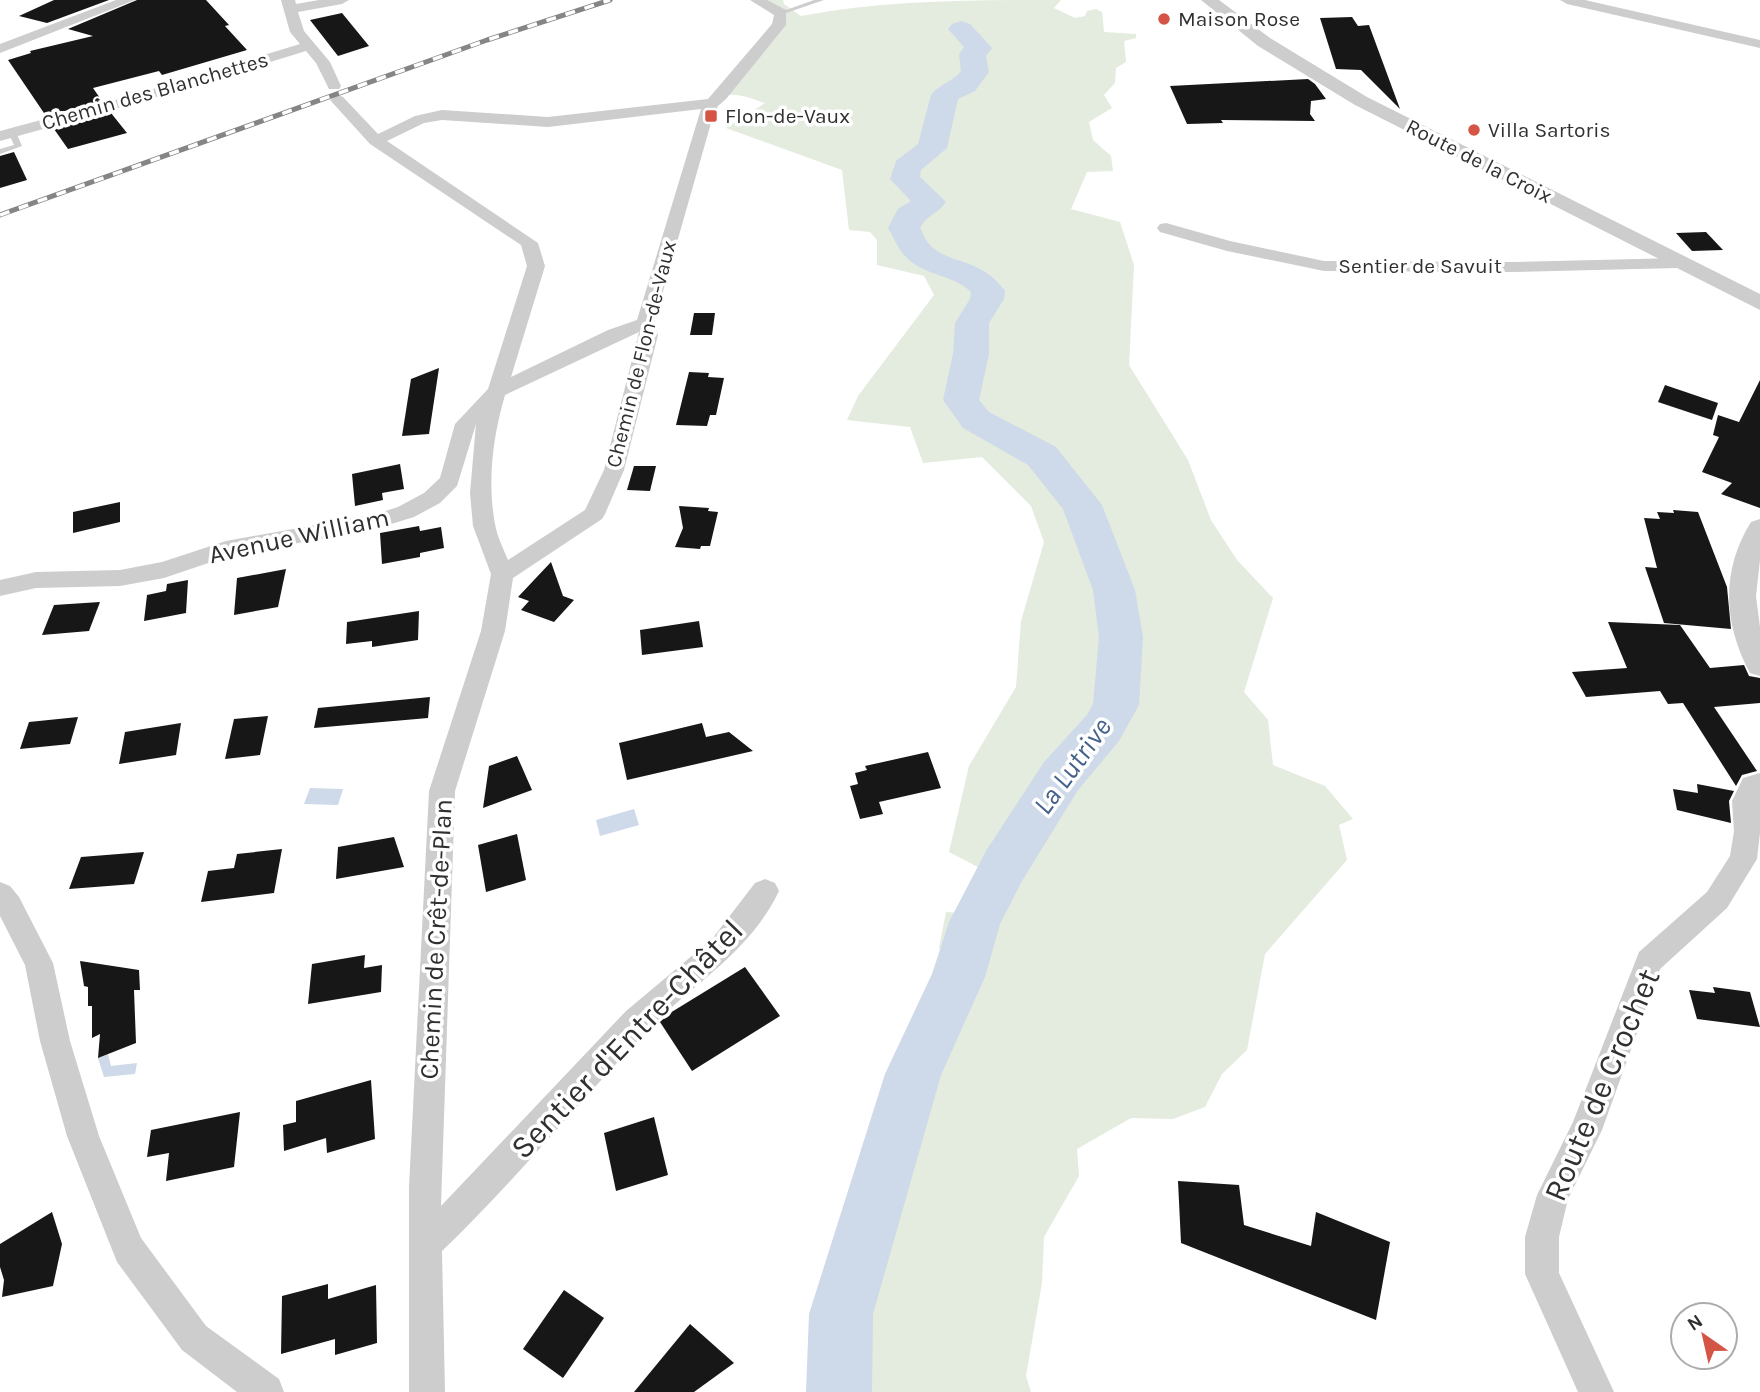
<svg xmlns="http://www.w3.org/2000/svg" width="1760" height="1392" viewBox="0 0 1760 1392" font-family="Karla,sans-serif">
	<rect width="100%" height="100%" fill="#fff"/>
	<path fill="#e4ebdf" d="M757,0H783L784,4L801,16C886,0 973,0 1061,0L1054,8L1075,18L1085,16L1087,11L1096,9L1102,12L1104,32L1136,34V38L1124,41L1126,62L1116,68L1115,83L1104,95L1112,108L1089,122L1093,140L1111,156L1113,171L1087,172L1071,209L1120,222L1134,265L1129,365L1188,460L1211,520L1237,560L1273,598L1244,692L1268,720L1273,765L1325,786L1353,819L1339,825L1347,860L1265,954L1247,1050L1222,1074L1205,1107L1173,1119L1131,1118L1077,1149L1079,1176L1044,1237L1042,1283L1026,1376L1031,1392H852L907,1103L947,1027L974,963L939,948L946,912L985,915L997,877L949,852L969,766L1016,687L1021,621L1044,542L1031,506L982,457L923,463L910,427L847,420L858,396L934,295L924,276L877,265V240L870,232L849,230L842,170L726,128L765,103C750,98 737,92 721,96L780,13Z"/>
	<g fill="#ced9e9">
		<polygon points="310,788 343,789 338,805 304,804"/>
		<polygon points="634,809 639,825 600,836 596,820"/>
		<polygon points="108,1054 111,1066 137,1063 135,1074 104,1077 98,1058"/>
	</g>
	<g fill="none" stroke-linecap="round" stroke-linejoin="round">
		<path fill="#ced9e9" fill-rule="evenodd" d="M961,21L970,24L992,48L986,56L989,72L975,91L958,99L947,148L921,170L920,177L946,202C939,213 925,216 920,228C923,233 925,239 928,243C948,266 980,256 1005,291L1004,299L989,323V354L979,400L989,412L1056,447L1102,505L1135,590L1143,637L1139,705L1119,741L1078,790L1022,881L1000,924L985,977L941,1075L873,1314L872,1392H806L809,1314L885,1074L932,974L949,922L986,851L1044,762L1087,715L1093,704L1099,637L1093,590L1063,509L1028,465L963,428L943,400L953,354L955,323L970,299L971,292C953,274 924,276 906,257C898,249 894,238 888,228L898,209L911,201L890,179L896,161L918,144L931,95C939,84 953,82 961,71L959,54L964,47L948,29L952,24Z"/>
	</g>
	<g fill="#171717">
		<polygon points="54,0 109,0 47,23 19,16"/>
		<polygon points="137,0 206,0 229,25 225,26 247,50 162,75 159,71 93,88 102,101 46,116 8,60 31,53 30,51 93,36 68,29"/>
		<polygon points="342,13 369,46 338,56 310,20"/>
		<polygon points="1352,17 1358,26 1369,25 1400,109 1361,70 1336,69 1320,18"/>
		<polygon points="1308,79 1315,84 1326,99 1311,101 1310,114 1315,121 1221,120 1223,123 1187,124 1170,86"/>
		<polygon points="111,113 127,133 68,149 54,129"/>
		<polygon points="14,152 27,180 0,188 0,156"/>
		<polygon points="1706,232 1723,250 1692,251 1676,233"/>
		<polygon points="694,313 715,313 712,335 690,335"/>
		<polygon points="439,368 429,434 402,436 411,379"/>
		<polygon points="689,372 709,373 708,377 724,378 716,415 710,415 707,426 676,425"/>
		<polygon points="1760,380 1760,508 1721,494 1732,483 1702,472 1719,437 1713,435 1718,415 1739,422"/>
		<polygon points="1665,385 1718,403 1712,420 1658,402"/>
		<polygon points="400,464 404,489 382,493 383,500 355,506 352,474"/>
		<polygon points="634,466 656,466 650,491 627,490"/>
		<polygon points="120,502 120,522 73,533 73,512"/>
		<polygon points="679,506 709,508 708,511 718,512 710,546 701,546 700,549 675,547 683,528"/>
		<polygon points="1673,510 1698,512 1727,587 1731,629 1664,623 1645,567 1657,568 1644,518 1660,519 1657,512 1674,513"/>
		<polygon points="419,526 420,531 441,527 444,548 420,553 420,557 382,564 380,533"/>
		<polygon points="551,562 563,596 574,600 554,622 521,610 529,601 518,597"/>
		<polygon points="286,569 278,607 234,615 237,578"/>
		<polygon points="188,580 186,613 144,621 147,595 166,591 167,584"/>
		<polygon points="100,602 89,631 42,635 54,605"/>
		<polygon points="419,611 418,640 372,647 372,641 346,644 347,622"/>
		<polygon points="699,621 703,647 642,655 640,630"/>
		<polygon points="1608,622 1680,625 1710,668 1744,665 1749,676 1760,678 1760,703 1714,707 1757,771 1742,775 1736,786 1683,703 1668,704 1660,691 1586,697 1572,672 1627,668"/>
		<polygon points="430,697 428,718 314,728 318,708"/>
		<polygon points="268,716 260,755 225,759 234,719"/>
		<polygon points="78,717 70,744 20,749 29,722"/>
		<polygon points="181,723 176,755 119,764 125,732"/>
		<polygon points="702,723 706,737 729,732 753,751 627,780 619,743"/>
		<polygon points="928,752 941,788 879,802 883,814 860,819 850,786 858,784 855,773 867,770 865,766"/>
		<polygon points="517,756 532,790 483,808 489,766"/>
		<polygon points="1697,784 1734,791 1729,801 1731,823 1677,810 1673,789 1698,793"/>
		<polygon points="517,834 526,880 486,892 478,845"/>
		<polygon points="394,837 404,867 336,879 338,847"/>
		<polygon points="282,849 274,893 201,902 208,871 234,868 237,854"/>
		<polygon points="144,852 134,884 69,889 81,857"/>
		<polygon points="365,955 364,968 382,965 381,992 308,1004 312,964"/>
		<polygon points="80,961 139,970 140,990 134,990 136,1043 98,1058 100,1034 92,1038 92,1006 88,1006 88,987 84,986"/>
		<polygon points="745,967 780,1016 692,1071 660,1022 670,1013"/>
		<polygon points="1713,987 1750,992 1760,1027 1697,1019 1689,990 1715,993"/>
		<polygon points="371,1080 375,1139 327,1153 326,1138 284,1151 283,1125 296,1122 296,1101"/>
		<polygon points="240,1112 234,1167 166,1181 169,1153 147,1157 151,1130"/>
		<polygon points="654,1117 668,1175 616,1191 604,1133"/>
		<polygon points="1178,1181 1239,1185 1244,1225 1311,1246 1316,1212 1390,1242 1376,1320 1181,1243"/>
		<polygon points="52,1212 62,1244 53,1286 2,1297 4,1280 0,1267 0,1244"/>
		<polygon points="328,1284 328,1299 376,1285 377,1343 335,1355 335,1339 281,1354 282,1296"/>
		<polygon points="564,1290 604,1318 563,1378 523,1349"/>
		<polygon points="690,1324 734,1363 694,1392 634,1392"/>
	</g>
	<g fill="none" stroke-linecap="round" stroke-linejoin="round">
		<g fill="#cdcdcd" fill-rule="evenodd">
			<polygon points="814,0 824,0 783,14 778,13"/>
			<polygon points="9,130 15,130 22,146 0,154 0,149 14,145 8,132"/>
		</g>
		<g fill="#cdcdcd" fill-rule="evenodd">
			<polygon points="116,0 135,0 0,53 0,44"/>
			<polygon points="281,0 295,0 296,4 319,0 349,0 342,4 298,12 304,31 330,62 341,86 339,89 329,89 316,63 306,51 140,102 0,141 0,131 130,96 300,44 290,32"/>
			<path d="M750,0H767L786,10V25L726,99L718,106L713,116L654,323L658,335L624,470L605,514L602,519L513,578L505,631L455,791L441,1206L626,1011L712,939L755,883L765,879L775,883L779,891C749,954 690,985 645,1033C576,1105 514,1182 442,1251L445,1392H409V1187L429,791L481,631L491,574L473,526L470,493L476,424L457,486L440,503L414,517L378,528L229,556L164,578L120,586L36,588L0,596V580L36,572L120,570L162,562L226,541L376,514L398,507L424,493L440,478L455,424L488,389L527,266L521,245L370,144L330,100L338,95L343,97L378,134L415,116L442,110L548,117L708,99L772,24L774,15ZM701,109L637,320L608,330L511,377L545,266L538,243L387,141L424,123L442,120L548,127ZM639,332L604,470L585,510L508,560C503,548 497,536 495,524C487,481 493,436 505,395Z"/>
			<polygon points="1560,0 1585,0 1760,40 1760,48 1567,4"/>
			<polygon points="1166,223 1230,241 1324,261 1511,262 1678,258 1687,263 1678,268 1511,272 1324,271 1227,251 1160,232 1157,228 1160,224"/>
			<polygon points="1760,773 1760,833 1757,859 1727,908 1660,969 1602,1130 1568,1199 1559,1237 1559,1273 1614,1392 1578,1392 1525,1274 1525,1237 1537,1195 1573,1122 1639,952 1707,892 1730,856 1734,831 1732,801 1743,778"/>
			<polygon points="0,882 10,886 19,897 53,963 70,1041 99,1136 141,1238 206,1326 279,1379 284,1392 237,1392 182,1350 117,1262 67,1136 40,1041 25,965 0,916"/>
		</g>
		<g fill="#cdcdcd" fill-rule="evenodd">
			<polygon points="1201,0 1219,0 1270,38 1367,97 1760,294 1760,310 1355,105 1258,46"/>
			<path d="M1760,519V560L1756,596L1760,627V676L1750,673C1723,623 1721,570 1751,522Z"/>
		</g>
		<defs>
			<polyline id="rail" points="0,215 487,40 610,0"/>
		</defs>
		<use href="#rail" stroke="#858585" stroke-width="5"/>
		<use href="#rail" stroke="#fff" stroke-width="3.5" stroke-dasharray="10" stroke-linecap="butt"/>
	</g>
	<g fill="#d45445" stroke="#fff" stroke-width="2.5">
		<circle cx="1164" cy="19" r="7"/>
		<rect x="704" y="109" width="14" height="14" rx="3.5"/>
		<circle cx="1474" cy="130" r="7"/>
	</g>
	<g text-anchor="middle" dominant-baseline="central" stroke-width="7" stroke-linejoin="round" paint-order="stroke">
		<g font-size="21" fill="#303030" stroke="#fff" text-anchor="start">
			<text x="1178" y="19">Maison Rose</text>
			<text x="725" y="116">Flon-de-Vaux</text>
			<text x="1488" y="130">Villa Sartoris</text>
		</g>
		<g font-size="21" fill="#303030" stroke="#fff">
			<text transform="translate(155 91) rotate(-16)">Chemin des Blanchettes</text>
			<text transform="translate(1479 161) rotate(27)">Route de la Croix</text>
			<text x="1420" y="266">Sentier de Savuit</text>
			<text transform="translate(641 354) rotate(-76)">Chemin de Flon-de-Vaux</text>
		</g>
		<g font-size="26" fill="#303030" stroke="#fff">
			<text transform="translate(299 536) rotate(-12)">Avenue William</text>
			<text transform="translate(436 939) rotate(-87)">Chemin de Crêt-de-Plan</text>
		</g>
		<g font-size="28" font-style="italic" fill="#45638a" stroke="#fff">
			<text transform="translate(1072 766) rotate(-54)">La Lutrive</text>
		</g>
		<g font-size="32" fill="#303030" stroke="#fff">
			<text transform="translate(627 1039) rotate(-46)">Sentier d'Entre-Châtel</text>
			<text transform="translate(1602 1085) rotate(-67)">Route de Crochet</text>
		</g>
	</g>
	<g transform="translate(1704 1336) rotate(326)"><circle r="33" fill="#ffffff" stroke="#acacac" stroke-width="2"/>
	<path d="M0-5L12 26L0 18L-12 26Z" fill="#d45445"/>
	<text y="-10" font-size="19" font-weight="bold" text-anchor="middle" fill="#303030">N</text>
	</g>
</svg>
